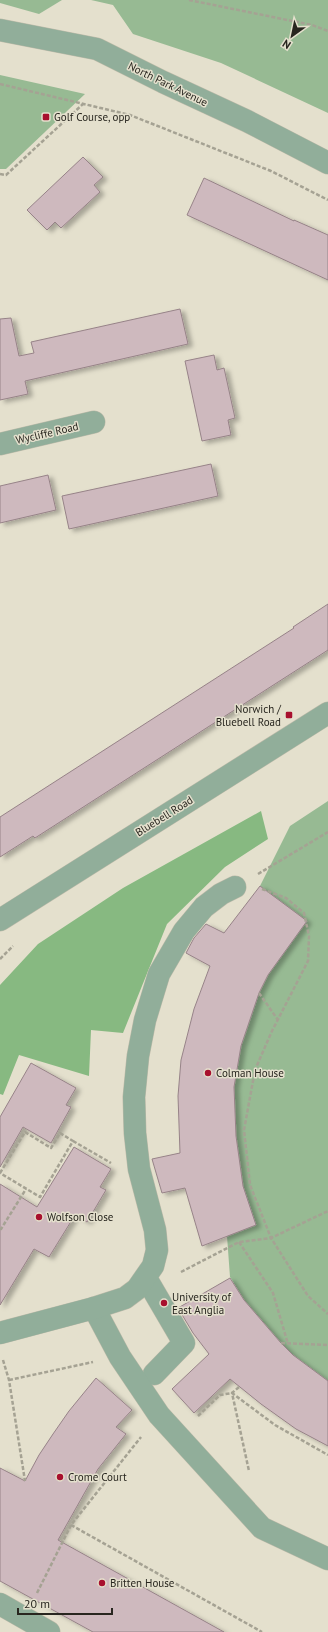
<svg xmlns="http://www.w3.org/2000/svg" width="328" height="1632" viewBox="0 0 328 1632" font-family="'PT Sans',sans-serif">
	<defs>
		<filter id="shadow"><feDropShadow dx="4.5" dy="2.5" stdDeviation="2" flood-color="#0004"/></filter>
	</defs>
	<rect width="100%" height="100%" fill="#e4e0cd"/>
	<g fill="#97ba93">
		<polygon points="0,0 62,0 39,14 0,3"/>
		<polygon points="91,0 328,0 328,113 221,63 133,34 113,5"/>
		<polygon points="0,75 85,94 6,169 0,169"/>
		<polygon points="328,801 328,1381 293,1355 281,1343 244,1300 230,1277 227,1236 243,1186 236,1136 234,1087 241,1046 259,993 268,975 260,886 290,826"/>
	</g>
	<polygon fill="#87b981" points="261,811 268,839 225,867 167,924 123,1033 91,1030 89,1076 19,1055 3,1095 0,1094 0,985 38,944 123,888"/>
	<g fill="#ceb9be" stroke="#978388" filter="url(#shadow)">
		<polygon points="83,157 103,177 94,185 100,192 61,228 55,222 47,230 27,210"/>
		<polygon points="204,178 294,221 294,220 328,235 328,280 187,215"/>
		<polygon points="180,309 188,344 25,381 28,394 0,400 0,319 11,318 19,356 34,353 31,342"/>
		<polygon points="214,355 217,370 224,368 235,418 228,420 231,435 202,441 185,361"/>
		<polygon points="211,464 218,496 69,529 62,496"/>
		<polygon points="48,475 56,510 0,523 0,486"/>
		<polygon points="328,604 328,650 35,838 33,836 0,857 0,817 294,628 293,627"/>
		<polygon points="260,886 307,921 268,975 259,993 241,1046 234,1087 236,1136 243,1186 256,1225 202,1246 185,1188 162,1193 152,1159 180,1153 178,1096 181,1060 194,1009 210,966 186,953 194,938 206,924 224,933"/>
		<polygon points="31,1063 76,1088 66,1105 71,1107 51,1143 23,1127 0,1167 0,1117"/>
		<polygon points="74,1147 111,1169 100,1187 106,1190 87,1222 75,1215 49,1257 34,1249 0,1305 0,1184 37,1207"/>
		<polygon points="230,1278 244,1300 281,1343 293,1355 328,1381 328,1446 296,1429 261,1404 230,1379 194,1413 172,1389 209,1354 193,1333 178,1308"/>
		<polygon points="96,1378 132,1410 116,1427 126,1434 98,1469 58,1540 224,1632 93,1632 0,1581 0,1468 25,1481 39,1455 53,1434 69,1411"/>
	</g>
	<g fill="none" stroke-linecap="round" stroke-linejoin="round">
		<defs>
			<g id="minor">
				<polyline points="0,30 97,49 163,82 247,121 328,163"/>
				<polyline points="0,444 94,422"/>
				<polyline points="0,920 328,713"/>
				<polyline points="146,1278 184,1343 154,1374"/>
				<polyline points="94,1308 120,1357 159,1415 262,1528 328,1559"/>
				<polyline points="0,1333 94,1308 125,1298 137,1289 153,1266 157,1250 155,1230 139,1169 135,1133 134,1097 138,1056 145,1020 159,974 184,931 204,907 221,894 235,887"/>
				<polyline points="0,1604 49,1632"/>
			</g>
		</defs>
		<use href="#minor" stroke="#bebbaa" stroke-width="23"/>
		<g stroke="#a5a293" stroke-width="2.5" stroke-dasharray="4 2" stroke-linecap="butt">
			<polyline points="189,0 312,25 328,31"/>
			<polyline points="0,84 130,115 271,171 328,200"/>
			<polyline points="0,174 6,175 83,104"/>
			<polyline points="258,874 328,832"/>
			<polyline points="262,889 286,898 304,913 309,936 308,961 272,1031 255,1070 244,1130 250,1185 271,1238 308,1296 328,1314"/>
			<polyline points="0,959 13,946"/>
			<polyline points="259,993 278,1020"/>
			<polyline points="73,1141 111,1163"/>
			<polyline points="0,1173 25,1132 51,1148 60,1133 73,1141 40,1197 0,1173"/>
			<polyline points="0,1228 1,1229 26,1189"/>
			<polyline points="239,1242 273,1293 288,1344"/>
			<polyline points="181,1272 239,1242 271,1238 328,1211"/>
			<polyline points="281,1343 328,1345"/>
			<polyline points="3,1360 9,1380 25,1481"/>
			<polyline points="9,1380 93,1362"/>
			<polyline points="239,1387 232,1393 249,1471"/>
			<polyline points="198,1416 220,1395 232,1393 275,1425 328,1455"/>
			<polyline points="71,1525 262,1632"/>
			<polyline points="37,1593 71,1525 141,1437"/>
		</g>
		<use href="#minor" stroke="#91ae9a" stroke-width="22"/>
	</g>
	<g fill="#a8102e" stroke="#e4e0cd" stroke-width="1.5">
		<rect x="42" y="113" width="8" height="8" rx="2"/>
		<rect x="285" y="711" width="8" height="8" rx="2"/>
		<circle cx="208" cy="1073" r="4"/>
		<circle cx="39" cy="1217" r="4"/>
		<circle cx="164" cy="1303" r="4"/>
		<circle cx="60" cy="1477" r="4"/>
		<circle cx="102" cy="1583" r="4"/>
	</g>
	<g text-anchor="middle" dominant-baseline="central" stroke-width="3" stroke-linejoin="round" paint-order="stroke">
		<g font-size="11" fill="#28261f" stroke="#e4e0cd">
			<text transform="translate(168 84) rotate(26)">North Park Avenue</text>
			<text transform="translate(47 433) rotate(-13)">Wycliffe Road</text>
			<text transform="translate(164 816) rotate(-32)">Bluebell Road</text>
		</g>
		<g font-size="11" fill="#28261f" stroke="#e4e0cd" text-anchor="start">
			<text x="54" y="117">Golf Course, opp</text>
			<text x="281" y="709" text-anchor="end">Norwich /<tspan x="281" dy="13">Bluebell Road</tspan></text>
			<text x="216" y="1073">Colman House</text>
			<text x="47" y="1217">Wolfson Close</text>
			<text x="172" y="1297">University of<tspan x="172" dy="13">East Anglia</tspan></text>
			<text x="68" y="1477">Crome Court</text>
			<text x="110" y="1583">Britten House</text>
		</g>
	</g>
	<g transform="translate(292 36) rotate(213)" stroke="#e4e0cd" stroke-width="3" paint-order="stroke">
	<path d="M0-3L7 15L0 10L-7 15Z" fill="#28261f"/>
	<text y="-6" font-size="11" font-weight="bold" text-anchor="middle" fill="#28261f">N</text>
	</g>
	<path d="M18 1608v6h94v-6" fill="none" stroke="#28261f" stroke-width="2"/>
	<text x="24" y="1608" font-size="12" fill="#28261f" stroke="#e4e0cd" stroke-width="3" paint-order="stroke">20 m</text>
</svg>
